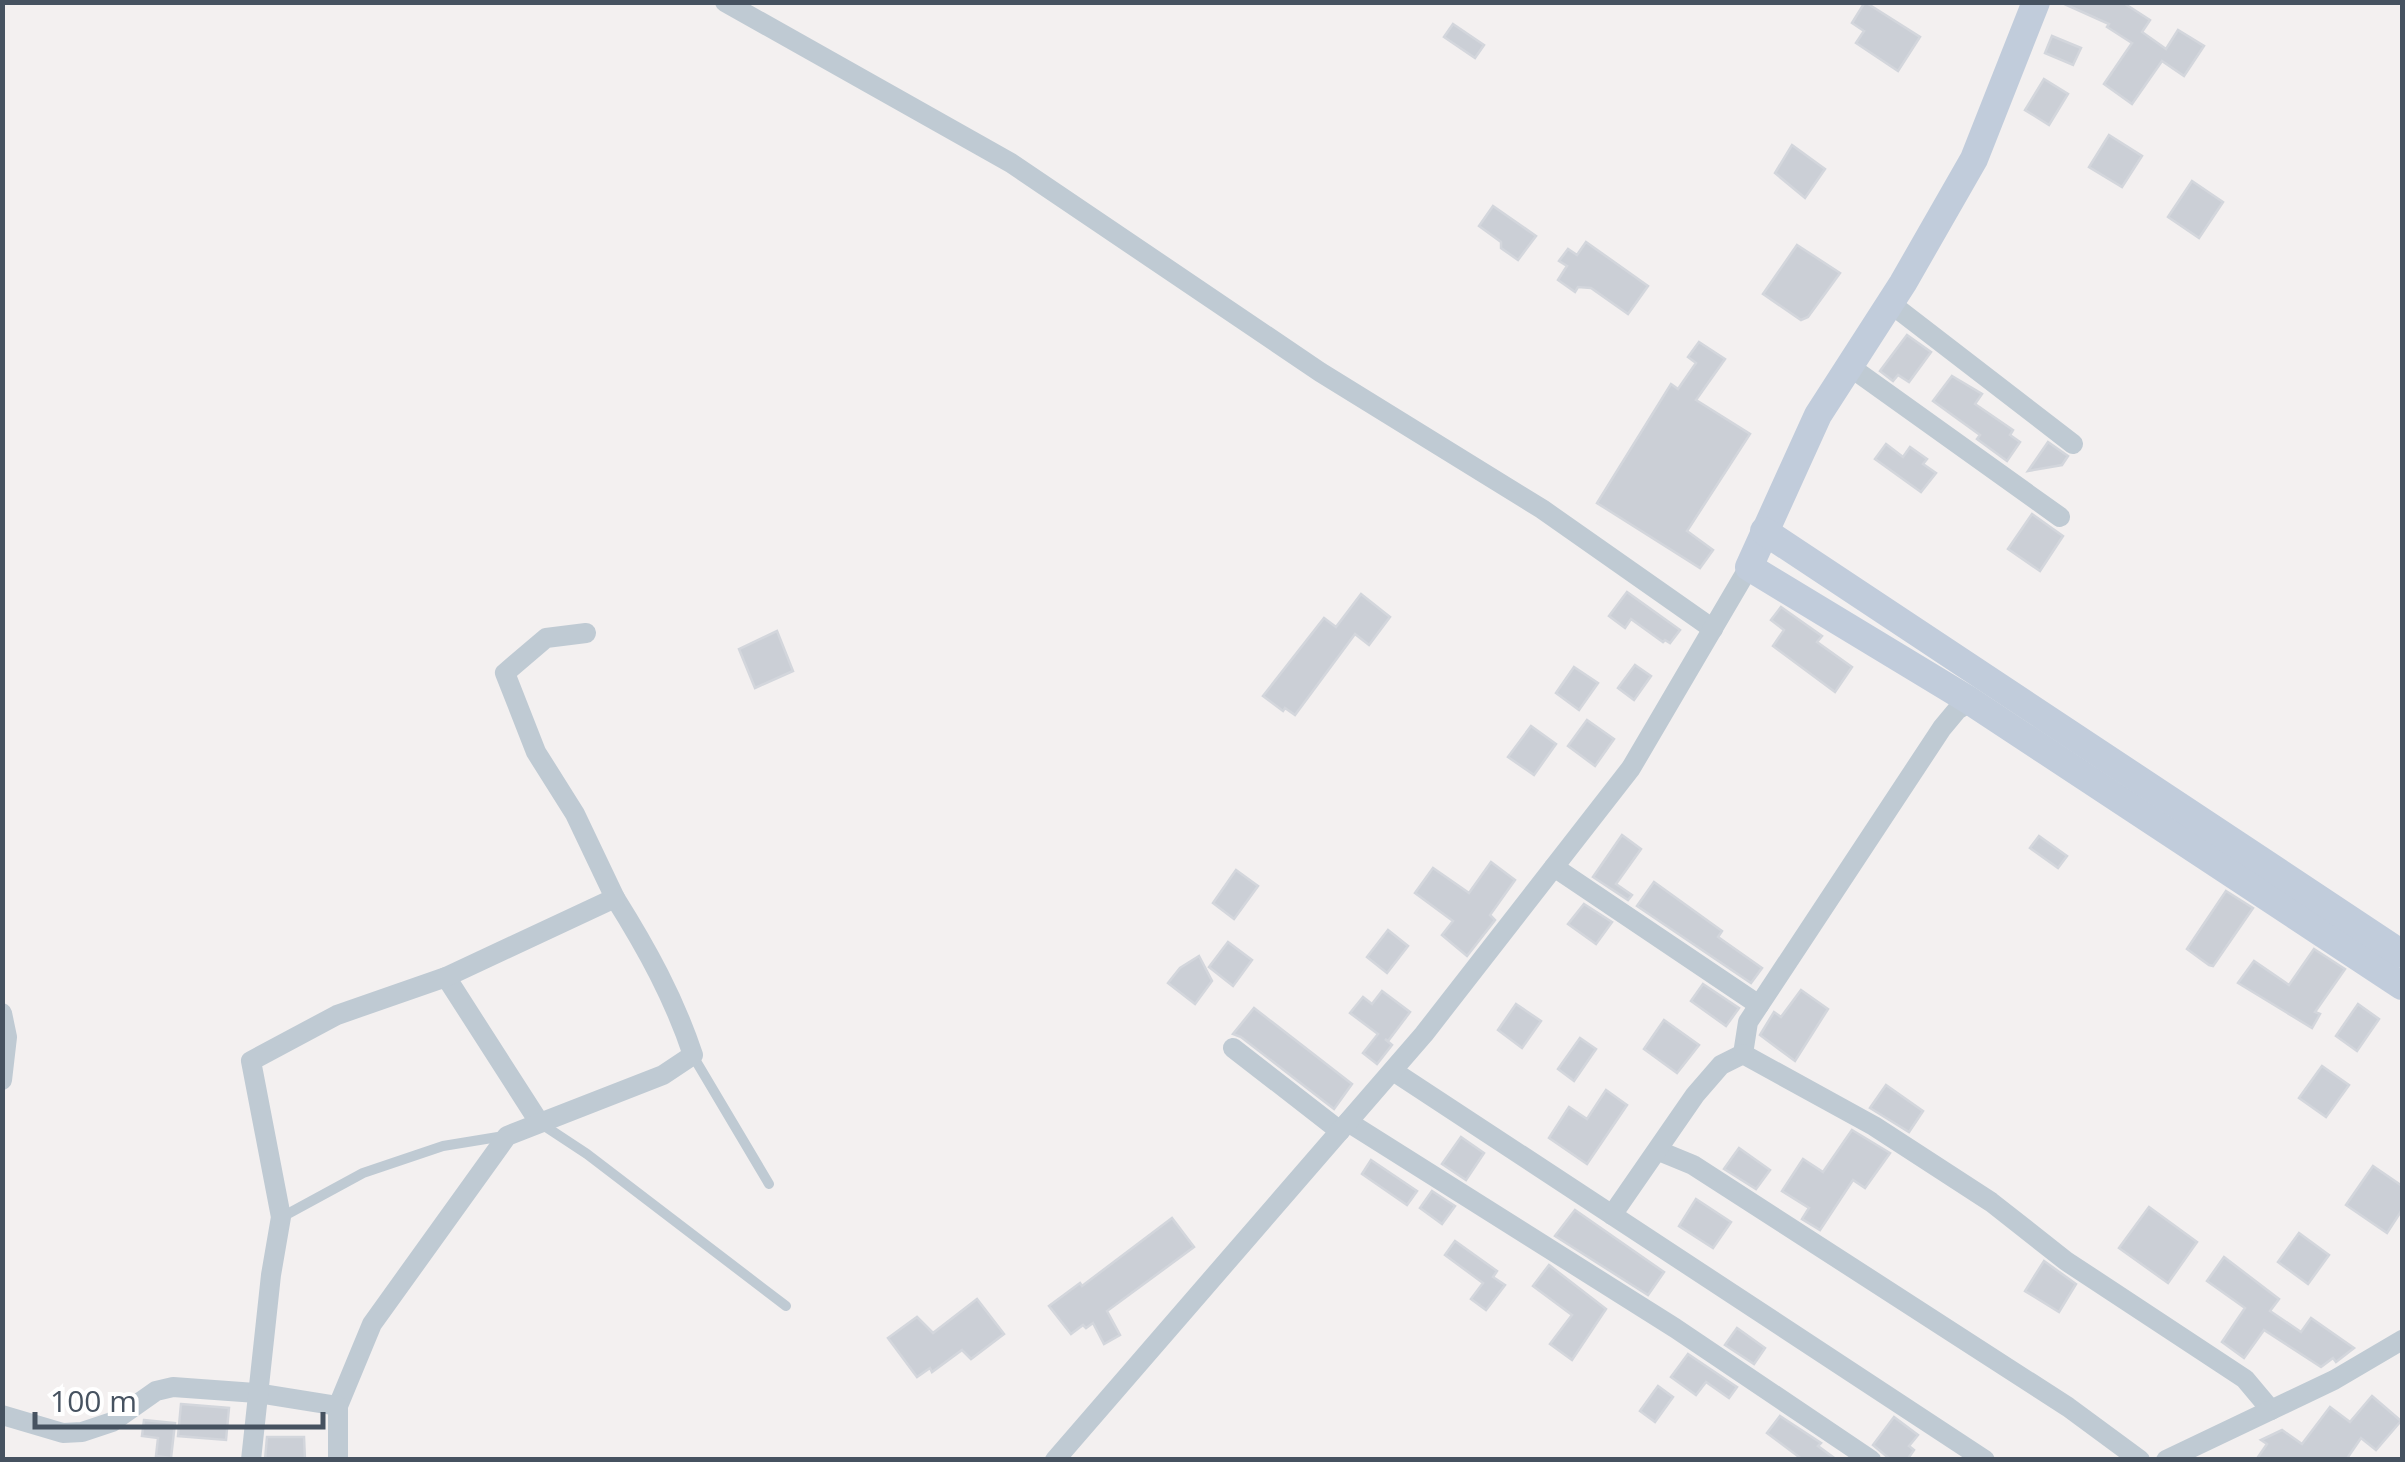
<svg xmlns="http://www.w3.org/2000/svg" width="2405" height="1462" viewBox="0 0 2405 1462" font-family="'Open Sans',sans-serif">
	<rect width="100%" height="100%" fill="#f3f0f0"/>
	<g fill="#cbcfd6" stroke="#d3d6dc" stroke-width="2.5">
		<polygon points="1865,2 1920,37 1898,71 1856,43 1864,31 1852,23"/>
		<polygon points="2060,2 2122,2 2150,20 2142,32 2166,49 2178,30 2204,46 2184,76 2162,61 2132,104 2104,84 2132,43 2107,27 2109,24"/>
		<polygon points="1453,24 1484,45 1475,58 1444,37"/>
		<polygon points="2052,36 2081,48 2073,65 2045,53"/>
		<polygon points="2044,79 2068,94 2049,125 2025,110"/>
		<polygon points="2109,135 2142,156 2122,187 2089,167"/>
		<polygon points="1792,145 1825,169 1805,198 1775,173"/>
		<polygon points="2192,181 2223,202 2199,238 2168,217"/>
		<polygon points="1493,206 1536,236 1518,260 1501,248 1501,242 1479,226"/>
		<polygon points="1586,242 1648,286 1628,314 1591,288 1578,287 1575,292 1558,280 1567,266 1559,261 1568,249 1577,255"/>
		<polygon points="1797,245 1840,273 1808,317 1801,320 1763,294"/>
		<polygon points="1907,335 1931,352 1909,382 1898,375 1893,381 1880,371"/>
		<polygon points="1699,342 1725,359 1696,400 1750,434 1687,531 1713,550 1700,568 1597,503 1671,384 1678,389 1696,363 1688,357"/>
		<polygon points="1952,376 1982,394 1975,404 2013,430 2010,435 2020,442 2007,461 1977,439 1980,435 1933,401"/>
		<polygon points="2048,442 2068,456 2062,465 2028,471"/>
		<polygon points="1886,444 1903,457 1910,447 1927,459 1923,464 1936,473 1921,492 1875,459"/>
		<polygon points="2032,514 2063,536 2040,571 2008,549"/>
		<polygon points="1627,592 1680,630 1670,643 1665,640 1663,642 1631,619 1625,628 1609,616"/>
		<polygon points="1361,594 1390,617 1369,645 1355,634 1295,715 1285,708 1283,711 1263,696 1324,618 1336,627"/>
		<polygon points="1781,607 1822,636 1817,642 1852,667 1835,692 1773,646 1784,630 1771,620"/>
		<polygon points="777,631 793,671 755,688 739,649"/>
		<polygon points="1635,665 1651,676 1634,700 1618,688"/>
		<polygon points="1574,667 1598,683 1579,710 1556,693"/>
		<polygon points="1587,720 1614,739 1595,766 1568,746"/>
		<polygon points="1531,726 1556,744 1534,775 1508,757"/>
		<polygon points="1622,835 1641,849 1616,884 1632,895 1628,900 1593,877"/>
		<polygon points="2039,836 2067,856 2058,868 2030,848"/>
		<polygon points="1491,862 1515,880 1490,915 1495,920 1467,956 1442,935 1453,921 1415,893 1433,868 1469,893"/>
		<polygon points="1236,870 1258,886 1234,919 1213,903"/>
		<polygon points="1654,882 1722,931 1718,937 1762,968 1751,983 1637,906"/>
		<polygon points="2226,891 2253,908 2213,966 2209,965 2187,949"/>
		<polygon points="1584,904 1612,922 1596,944 1568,924"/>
		<polygon points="1388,930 1408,946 1387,973 1367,957"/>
		<polygon points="1228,942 1252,960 1233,986 1209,967"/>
		<polygon points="2314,949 2345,969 2315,1012 2320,1014 2312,1028 2238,983 2254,961 2289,985"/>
		<polygon points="1199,956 1212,981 1195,1004 1168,983 1180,968"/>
		<polygon points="1703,984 1739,1008 1726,1026 1691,1001"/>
		<polygon points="1801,990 1828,1009 1795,1061 1760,1035 1774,1012 1781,1017"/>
		<polygon points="1382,991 1410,1012 1388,1041 1385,1039 1392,1045 1377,1064 1363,1053 1378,1034 1350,1013 1363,997 1372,1004"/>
		<polygon points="1516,1004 1541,1021 1522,1048 1498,1030"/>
		<polygon points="2358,1004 2379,1019 2357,1051 2336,1036"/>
		<polygon points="1254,1008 1352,1084 1334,1109 1241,1037 1233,1034"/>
		<polygon points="1664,1020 1699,1045 1677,1073 1644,1049"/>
		<polygon points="1580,1038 1596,1049 1574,1081 1558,1069"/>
		<polygon points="2322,1066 2349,1085 2326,1117 2299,1098"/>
		<polygon points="1886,1085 1923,1111 1909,1132 1870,1108"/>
		<polygon points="1606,1090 1627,1105 1587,1164 1549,1138 1569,1107 1587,1119"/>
		<polygon points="1852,1130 1890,1153 1865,1188 1853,1180 1820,1230 1802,1219 1809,1208 1782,1191 1803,1159 1823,1172"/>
		<polygon points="1461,1137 1484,1153 1466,1180 1442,1164"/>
		<polygon points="1739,1148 1770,1170 1756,1189 1724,1169"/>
		<polygon points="1371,1160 1417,1191 1407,1205 1362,1174"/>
		<polygon points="2373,1166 2402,1186 2402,1210 2387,1233 2346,1205"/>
		<polygon points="1432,1191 1455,1206 1442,1224 1420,1208"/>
		<polygon points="1696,1199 1731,1222 1713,1248 1679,1226"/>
		<polygon points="2149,1207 2197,1242 2168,1283 2119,1248"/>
		<polygon points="1575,1210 1664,1272 1648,1295 1555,1236"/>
		<polygon points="1172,1218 1194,1247 1107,1311 1120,1335 1104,1344 1093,1323 1086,1328 1083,1325 1071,1334 1049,1306 1080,1283 1082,1286"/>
		<polygon points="2299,1233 2329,1255 2308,1284 2278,1262"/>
		<polygon points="1455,1241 1497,1271 1493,1277 1505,1285 1486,1310 1471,1299 1483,1283 1445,1255"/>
		<polygon points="2224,1257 2279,1299 2270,1311 2301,1332 2311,1318 2354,1348 2336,1362 2333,1358 2321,1367 2264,1330 2244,1358 2222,1342 2245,1308 2207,1281"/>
		<polygon points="2044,1261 2076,1284 2059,1312 2025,1291"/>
		<polygon points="1549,1265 1606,1309 1572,1360 1550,1344 1572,1315 1533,1286"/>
		<polygon points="977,1299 1004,1334 971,1359 962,1350 932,1372 930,1368 917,1377 888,1338 917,1317 933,1333"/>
		<polygon points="1737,1328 1765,1348 1754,1364 1725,1345"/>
		<polygon points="1688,1354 1737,1387 1729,1398 1706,1382 1696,1395 1671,1377"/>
		<polygon points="1658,1386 1673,1397 1655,1422 1640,1411"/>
		<polygon points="2372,1396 2401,1421 2376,1450 2361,1438 2346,1460 2256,1460 2267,1444 2261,1440 2282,1430 2302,1444 2330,1407 2350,1422"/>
		<polygon points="181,1404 229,1408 226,1440 178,1436"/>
		<polygon points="1780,1416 1821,1443 1818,1446 1837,1460 1803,1460 1767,1433"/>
		<polygon points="1894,1417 1918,1435 1909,1446 1914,1450 1907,1460 1891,1460 1873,1445"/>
		<polygon points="144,1420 175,1423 171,1458 156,1456 158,1438 142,1436"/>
		<polygon points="267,1437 304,1437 305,1460 265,1460"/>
	</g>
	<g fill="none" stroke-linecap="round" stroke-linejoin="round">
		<g stroke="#bfcad3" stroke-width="10">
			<polyline points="693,1056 769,1184"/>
			<polyline points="540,1123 587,1154 786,1306"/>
			<polyline points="282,1217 363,1173 443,1146 504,1136"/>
		</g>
		<g stroke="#bfcad3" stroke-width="20">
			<polyline points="725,2 1011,163 1320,372 1542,509 1713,629"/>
			<polyline points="1890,303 2073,444"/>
			<polyline points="1849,366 2060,517"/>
			<polyline points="1554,867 1759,1005"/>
			<polyline points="446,977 539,1122"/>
			<polyline points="2,1013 7,1037 2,1080"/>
			<polyline points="1233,1048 1340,1131"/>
			<polyline points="1743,1054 1748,1022 1942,728 1957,710 1970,702"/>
			<polyline points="1393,1071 1985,1460"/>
			<polyline points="1348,1122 1675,1328 1871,1460"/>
			<polyline points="1659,1151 1693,1165 2068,1407 2140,1460"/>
			<polyline points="1612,1215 1695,1095 1721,1065 1743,1054 1874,1126 1991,1202 2066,1261 2245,1379 2271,1410"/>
			<path d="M338,1406L372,1324L507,1136L663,1075L693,1055C674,998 647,949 615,898"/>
			<polyline points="2,1415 63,1433 82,1432 112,1422 156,1391 173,1387 257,1393 338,1406 338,1460"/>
			<polyline points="251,1460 271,1275 281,1217 251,1061 337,1015 446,977 615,898 575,814 536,752 505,673 546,638 586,633"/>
			<polyline points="1055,1460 1424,1034 1631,768 1749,567"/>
			<polyline points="2166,1460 2334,1380 2402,1340"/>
		</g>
		<g stroke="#c1ccdb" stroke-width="28">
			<polyline points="2036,2 1974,159 1903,283 1818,415 1749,567 1967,699 2402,986"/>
			<polyline points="1764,531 2402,954"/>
		</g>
	</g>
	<rect width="2405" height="1462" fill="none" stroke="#465260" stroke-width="10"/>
	<path d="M35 1412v15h288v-15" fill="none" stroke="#465260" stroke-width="5"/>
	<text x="50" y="1412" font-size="30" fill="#465260" stroke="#ffffff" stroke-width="8" paint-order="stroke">100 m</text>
</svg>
